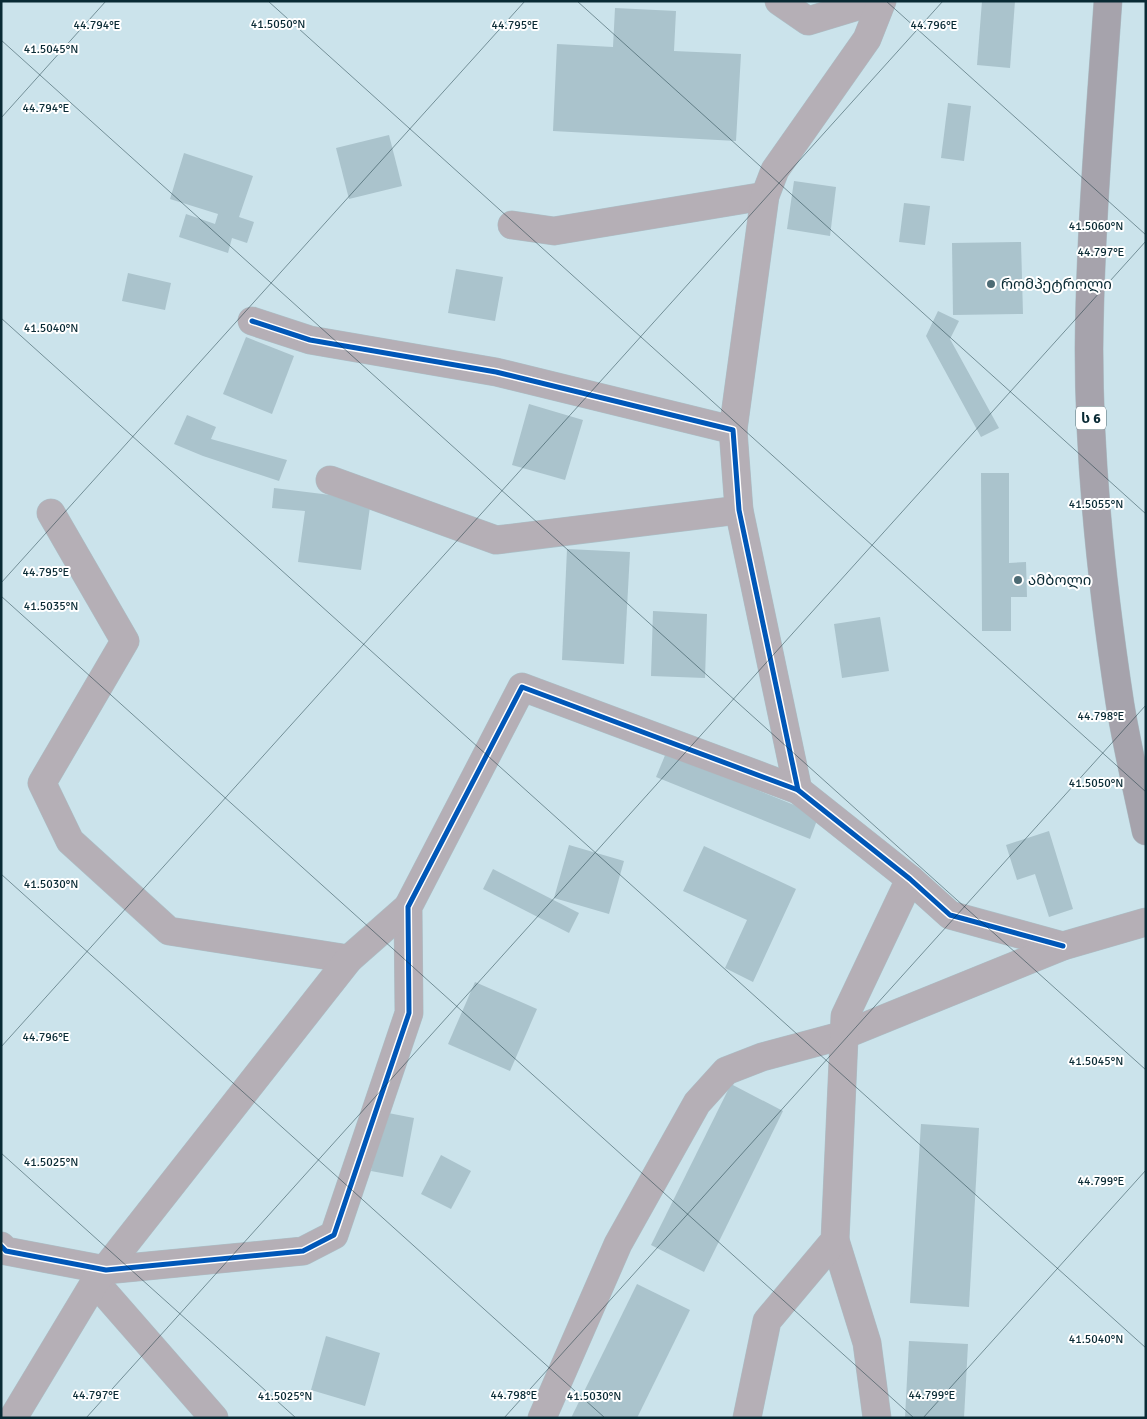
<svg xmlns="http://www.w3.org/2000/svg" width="1147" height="1419" viewBox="0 0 1147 1419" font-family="Signika,'Noto Sans Georgian',sans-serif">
	<rect width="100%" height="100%" fill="#cbe3eb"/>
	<g fill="#aac3cc">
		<polygon points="982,1 1015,1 1010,68 977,65"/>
		<polygon points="615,8 676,11 674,51 741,54 736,141 553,131 557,44 613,47"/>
		<polygon points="948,103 971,106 964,161 941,158"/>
		<polygon points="389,135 402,186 349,199 336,148"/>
		<polygon points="184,153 253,176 239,217 254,222 247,243 232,238 228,253 179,237 186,214 215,224 218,214 170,199"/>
		<polygon points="794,181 836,187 830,236 787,229"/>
		<polygon points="904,203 930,206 925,245 899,242"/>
		<polygon points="1021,242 1023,314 953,315 952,243"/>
		<polygon points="456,269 503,277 495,321 448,313"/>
		<polygon points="128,273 171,283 165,310 122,301"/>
		<polygon points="938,311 959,321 950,339 999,428 981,437 926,336"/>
		<polygon points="246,337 294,356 272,414 223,394"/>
		<polygon points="529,404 583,420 565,480 512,465"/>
		<polygon points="187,415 216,427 211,439 287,460 279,481 203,456 174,444"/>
		<polygon points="981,473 1009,473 1009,563 1026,562 1027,597 1011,597 1011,631 982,631"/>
		<polygon points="274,488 371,500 361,570 298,562 305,511 272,508"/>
		<polygon points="567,549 630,552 624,664 562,660"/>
		<polygon points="653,611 707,614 705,678 651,676"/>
		<polygon points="880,617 889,671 842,678 834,624"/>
		<polygon points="666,753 819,815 810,839 656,777"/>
		<polygon points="1049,831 1073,909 1049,917 1035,874 1017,880 1006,845"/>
		<polygon points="569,845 624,861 609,914 554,898"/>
		<polygon points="704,846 796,889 753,982 725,968 747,920 683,891"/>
		<polygon points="493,869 579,913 569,933 483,889"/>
		<polygon points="475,982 537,1009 510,1071 448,1044"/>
		<polygon points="731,1084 783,1111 704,1272 651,1245"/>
		<polygon points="383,1112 414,1118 403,1177 371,1171"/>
		<polygon points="921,1124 979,1128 969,1307 910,1303"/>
		<polygon points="441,1155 471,1171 451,1209 421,1194"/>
		<polygon points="637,1284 690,1310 637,1418 571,1418"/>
		<polygon points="326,1336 380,1353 365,1406 311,1390"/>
		<polygon points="909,1341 968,1344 964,1418 905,1418"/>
	</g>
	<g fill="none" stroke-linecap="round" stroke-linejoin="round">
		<defs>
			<g id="minor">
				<polyline points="779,1 808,21 874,1"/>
				<polyline points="512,225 554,231 765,196"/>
				<polyline points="252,321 310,340 496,372 733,430 739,510 798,790"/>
				<polyline points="733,430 765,196 775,170 867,39 882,1"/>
				<polyline points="330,480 496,540 739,510"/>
				<polyline points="51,513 125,641 42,783 70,841 169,931 349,959"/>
				<polyline points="835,1240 867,1343 877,1418"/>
				<polyline points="1,1246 6,1251 106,1270 303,1251 334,1235 409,1013 408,907 522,687 798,790 910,879 950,915 1063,946"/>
				<polyline points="95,1282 214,1418"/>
				<polyline points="13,1418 95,1282 349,959 408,907"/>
				<polyline points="542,1418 618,1244 697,1103 726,1071 762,1057 844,1035 1063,946 1146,922"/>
				<polyline points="747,1418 767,1321 835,1240 845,1016 910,879"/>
			</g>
			<path id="highway" d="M1108,1C1100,117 1090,233 1089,349C1089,467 1102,587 1120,704C1127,746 1137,789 1146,831"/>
		</defs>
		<use href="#minor" stroke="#abc0c8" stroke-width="29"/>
		<use href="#highway" stroke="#abc0c8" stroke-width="29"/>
		<use href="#minor" stroke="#b5afb6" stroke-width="28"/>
		<use href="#highway" stroke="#a6a3ac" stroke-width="28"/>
		<defs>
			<g id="cycleway">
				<polyline points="252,321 310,340 496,372 733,430 739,510 798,790"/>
				<polyline points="1,1246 6,1251 106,1270 303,1251 334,1235 409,1013 408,907 522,687 798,790 910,879 950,915 1063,946"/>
			</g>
		</defs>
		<use href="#cycleway" stroke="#fff" stroke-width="8"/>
		<use href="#cycleway" stroke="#0057b8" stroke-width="5"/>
	</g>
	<path fill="none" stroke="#092a34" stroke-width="1" stroke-opacity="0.45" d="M268,1L1146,792M577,1L1146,514M886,1L1146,235M1,40L1146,1070M1,118L106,1M1,318L1146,1348M1,583L525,1M1,596L914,1418M1,874L605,1418M1,1047L943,1M1,1153L296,1418M86,1418L1146,241M504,1418L1146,705M923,1418L1146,1170"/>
	<g fill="#4d6b74" stroke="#fff" stroke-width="2">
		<circle cx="991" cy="284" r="5"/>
		<circle cx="1018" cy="580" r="5"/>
	</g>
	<g text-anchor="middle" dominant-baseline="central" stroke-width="4" stroke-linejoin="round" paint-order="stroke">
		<rect fill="#fff" stroke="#536a71" stroke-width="1" x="1076" y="406.5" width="30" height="23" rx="4"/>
		<g font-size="14" font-weight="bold" fill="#092a34">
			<text x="1091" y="418">ს 6</text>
		</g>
		<g font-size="15" fill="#092a34" stroke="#fff" text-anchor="start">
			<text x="1001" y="284">რომპეტროლი</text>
			<text x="1028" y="580">ამბოლი</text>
		</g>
	</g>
	<g font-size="12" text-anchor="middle" fill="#092a34" stroke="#fff" stroke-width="4" stroke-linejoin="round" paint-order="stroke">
		<text x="278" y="28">41.5050°N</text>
		<text x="97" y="29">44.794°E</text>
		<text x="515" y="29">44.795°E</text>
		<text x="934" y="29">44.796°E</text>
		<text x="51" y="53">41.5045°N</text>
		<text x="46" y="112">44.794°E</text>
		<text x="1096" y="230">41.5060°N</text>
		<text x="1101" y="256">44.797°E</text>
		<text x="51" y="332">41.5040°N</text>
		<text x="1096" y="508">41.5055°N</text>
		<text x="46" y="576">44.795°E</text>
		<text x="51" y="610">41.5035°N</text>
		<text x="1101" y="720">44.798°E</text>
		<text x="1096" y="787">41.5050°N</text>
		<text x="51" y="888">41.5030°N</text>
		<text x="46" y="1041">44.796°E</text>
		<text x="1096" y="1065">41.5045°N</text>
		<text x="51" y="1166">41.5025°N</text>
		<text x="1101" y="1185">44.799°E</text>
		<text x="1096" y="1343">41.5040°N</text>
		<text x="96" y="1399">44.797°E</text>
		<text x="514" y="1399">44.798°E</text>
		<text x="932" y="1399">44.799°E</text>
		<text x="285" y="1400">41.5025°N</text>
		<text x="594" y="1400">41.5030°N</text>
	</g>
	<rect width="1147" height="1419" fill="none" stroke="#092a34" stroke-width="5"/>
</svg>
